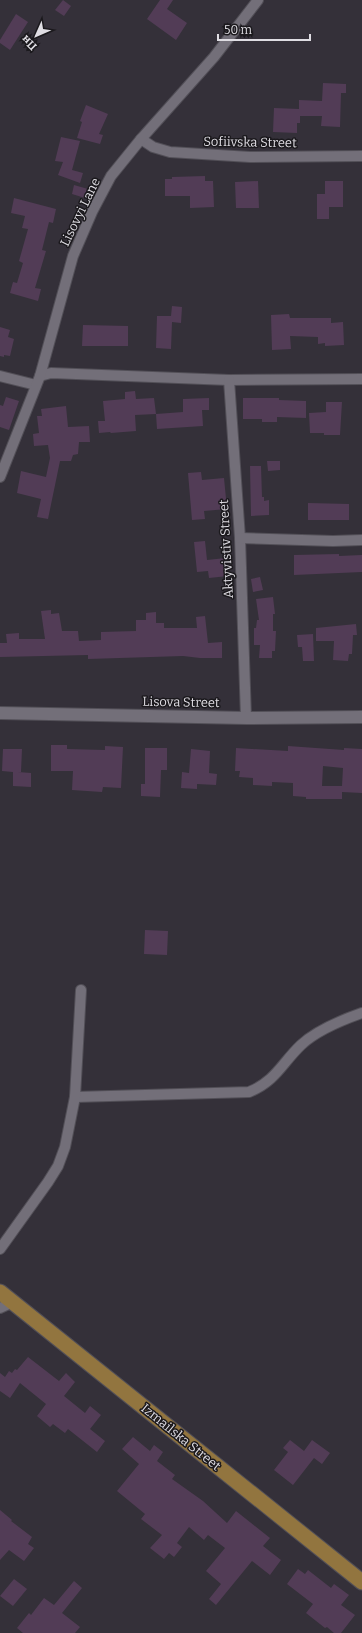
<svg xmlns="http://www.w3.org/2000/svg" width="362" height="1633" viewBox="0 0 362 1633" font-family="Bitter,serif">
	<rect width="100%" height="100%" fill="#343039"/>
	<g fill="#523c56" fill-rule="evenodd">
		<polygon points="63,0 71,6 64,16 55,10"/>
		<polygon points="160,0 173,0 167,9 187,23 176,40 147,19"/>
		<polygon points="16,14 28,22 10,50 0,43 0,40"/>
		<polygon points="323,83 346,84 346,93 341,93 340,127 321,126 322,116 300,116 300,123 297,123 297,133 273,132 274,108 299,109 299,100 322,101"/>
		<polygon points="86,105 108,114 99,134 103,135 100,144 77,138 82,122 80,121"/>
		<polygon points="61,137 80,141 72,170 83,173 80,183 58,175 63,162 55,161"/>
		<polygon points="205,176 205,181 213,181 214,207 190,208 190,196 165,196 165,179 172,179 172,177"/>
		<polygon points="258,181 259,208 236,208 235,182"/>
		<polygon points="325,181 343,181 343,207 329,207 329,219 317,219 317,194 325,194"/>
		<polygon points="74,185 88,189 85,198 72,194"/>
		<polygon points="14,198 56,209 53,223 49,222 42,250 46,251 35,288 41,289 38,301 10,293 13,282 17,283 23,263 19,261 28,229 22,228 25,216 11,213"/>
		<polygon points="172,306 182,307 181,323 172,322 171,349 156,348 157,316 171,316"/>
		<polygon points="289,314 290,318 331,318 331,323 343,322 344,345 325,346 325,343 318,344 318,337 290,336 291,349 272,350 271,315"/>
		<polygon points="83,325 128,326 128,346 82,346"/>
		<polygon points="0,327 10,330 8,337 14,339 10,356 4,355 4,357 0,356"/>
		<polygon points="135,391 136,399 154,398 156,414 135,415 136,431 111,433 110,432 99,433 98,421 105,421 103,401 125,399 125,392"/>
		<polygon points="6,397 19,401 9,430 0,427 0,405 3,406"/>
		<polygon points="209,398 209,410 202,410 203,426 157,429 156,414 183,412 183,399"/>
		<polygon points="243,398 279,398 279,400 306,401 306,418 277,417 277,422 262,422 262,419 243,419"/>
		<polygon points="326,402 342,402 340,435 324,435 324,433 310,433 309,413 326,412"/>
		<polygon points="66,406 68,427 89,426 90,442 79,442 78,454 73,455 71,461 60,461 48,519 37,517 41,499 17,493 21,471 46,477 50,458 48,445 34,446 33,434 39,433 37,416 42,416 41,409"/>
		<polygon points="267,461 280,461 280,470 268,471"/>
		<polygon points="250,466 261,466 262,497 264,497 264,501 269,500 269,515 251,516"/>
		<polygon points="201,472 202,480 224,478 227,509 204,511 205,519 192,520 188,473"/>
		<polygon points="308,503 349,504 349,520 308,520"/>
		<polygon points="205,541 207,560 226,558 228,576 209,578 208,571 197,572 194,542"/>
		<polygon points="339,554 339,556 362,555 362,572 294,575 294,555"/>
		<polygon points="260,577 263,590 253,592 251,579"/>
		<polygon points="273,597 275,614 273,614 273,631 276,631 275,651 272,651 272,658 259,658 260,645 254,645 254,628 256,628 257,620 259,620 256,599"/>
		<polygon points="51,610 51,614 59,613 62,631 78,631 79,641 101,640 101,632 136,631 136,620 146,620 146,613 156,612 156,623 164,623 164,628 197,628 196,617 205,616 208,643 222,642 222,658 200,658 183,656 88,659 88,655 0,657 0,643 7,643 6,634 19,633 19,639 45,639 41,611"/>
		<polygon points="356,624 357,635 353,635 352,654 349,654 348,661 333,660 334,641 316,641 316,628"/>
		<polygon points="313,634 314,661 303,661 302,647 298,647 297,635"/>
		<polygon points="51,745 67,745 67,749 105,750 105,746 123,747 121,788 103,787 102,792 72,790 73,771 51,771"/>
		<path d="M288,746L344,750V748L362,749V793L342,792V799H306V797L293,796V783L272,782V786L253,785V778L239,777L240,771H235L236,748L288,751ZM323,766L343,768L342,786H322Z"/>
		<polygon points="145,748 167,748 167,770 161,770 160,797 141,796 141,784 145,784"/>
		<polygon points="3,749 22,749 21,772 18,772 31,773 31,787 13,786 13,772 2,771"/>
		<polygon points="191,749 210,751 209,773 217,774 216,785 197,784 197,789 181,788 182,772 189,773"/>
		<polygon points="145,930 168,931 167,955 144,954"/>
		<polygon points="28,1357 59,1381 66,1373 75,1382 64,1396 85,1413 90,1406 101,1415 90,1429 105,1441 97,1452 68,1429 65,1433 53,1424 50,1427 37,1416 46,1404 20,1383 10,1398 0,1391 0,1373 5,1377 9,1371 12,1373 15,1369 17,1370"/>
		<polygon points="133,1437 150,1451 154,1445 163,1452 157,1461 175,1475 172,1479 203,1501 227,1523 236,1511 270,1538 263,1546 281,1560 270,1575 252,1561 216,1605 209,1599 221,1584 206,1571 225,1548 208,1535 204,1540 189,1527 177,1543 182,1547 174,1557 169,1553 164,1559 150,1548 162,1535 141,1519 145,1514 117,1491 139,1464 122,1449"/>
		<polygon points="290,1440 304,1451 312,1440 330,1453 322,1464 314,1458 293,1485 274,1470 288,1452 283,1448"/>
		<polygon points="0,1510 12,1520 11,1521 32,1537 28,1544 34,1548 24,1561 9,1550 0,1560"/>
		<polygon points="298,1569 305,1574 308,1570 331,1588 334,1584 349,1595 341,1605 355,1615 341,1633 334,1633 327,1627 325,1628 306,1613 313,1604 287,1584"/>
		<polygon points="14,1579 27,1589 13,1606 0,1596"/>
		<polygon points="74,1581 82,1588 62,1613 80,1627 75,1633 23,1633 17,1628 29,1613 31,1615 44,1598 54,1605"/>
	</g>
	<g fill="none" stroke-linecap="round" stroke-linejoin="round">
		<defs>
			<g id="minor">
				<polyline points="141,139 153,147 170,152 250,157 362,156"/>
				<polyline points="0,376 36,385"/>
				<polyline points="40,376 51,373 229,380 362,379"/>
				<polyline points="229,380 240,538 246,718"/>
				<polyline points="0,477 40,376 73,256 92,212 111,176 141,139 214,57 258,0"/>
				<polyline points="240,538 333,541 362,540"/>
				<path d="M75,1097L249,1092C276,1081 282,1063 301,1045C317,1030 342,1020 362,1013"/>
				<polyline points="0,1249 48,1182 58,1166 65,1147 75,1097 81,990"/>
				<polyline points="0,1308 13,1302"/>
			</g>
			<polyline id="tertiary" points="0,713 246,718 362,717"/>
			<polyline id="primary" points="0,1292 362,1582"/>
		</defs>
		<use href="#minor" stroke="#524f57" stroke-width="12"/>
		<use href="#tertiary" stroke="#524f57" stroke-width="14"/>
		<use href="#primary" stroke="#524f57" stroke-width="17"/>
		<use href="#minor" stroke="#736f79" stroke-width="10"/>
		<use href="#tertiary" stroke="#736f79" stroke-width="12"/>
		<use href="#primary" stroke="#92753f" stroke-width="15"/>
	</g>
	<g text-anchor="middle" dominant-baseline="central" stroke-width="3" stroke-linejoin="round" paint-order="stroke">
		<g font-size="13" fill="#dfdde3" stroke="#1b191d">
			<text transform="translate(250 142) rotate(1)">Sofiivska Street</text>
			<text transform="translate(80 212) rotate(-64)">Lisovyi Lane</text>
			<text transform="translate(226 549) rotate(-93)">Aktyvistiv Street</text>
			<text transform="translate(181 702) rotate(1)">Lisova Street</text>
			<text transform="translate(181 1437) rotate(39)">Izmailska Street</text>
		</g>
	</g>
	<g transform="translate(36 36) rotate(225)" stroke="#1b191d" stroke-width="3" paint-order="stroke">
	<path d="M0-3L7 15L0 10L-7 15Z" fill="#dfdde3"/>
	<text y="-6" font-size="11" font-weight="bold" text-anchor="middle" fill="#dfdde3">Пн</text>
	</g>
	<path d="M218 34v6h92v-6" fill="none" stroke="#dfdde3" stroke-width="2"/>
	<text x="224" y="34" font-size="12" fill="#dfdde3" stroke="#1b191d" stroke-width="3" paint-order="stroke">50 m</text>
</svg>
